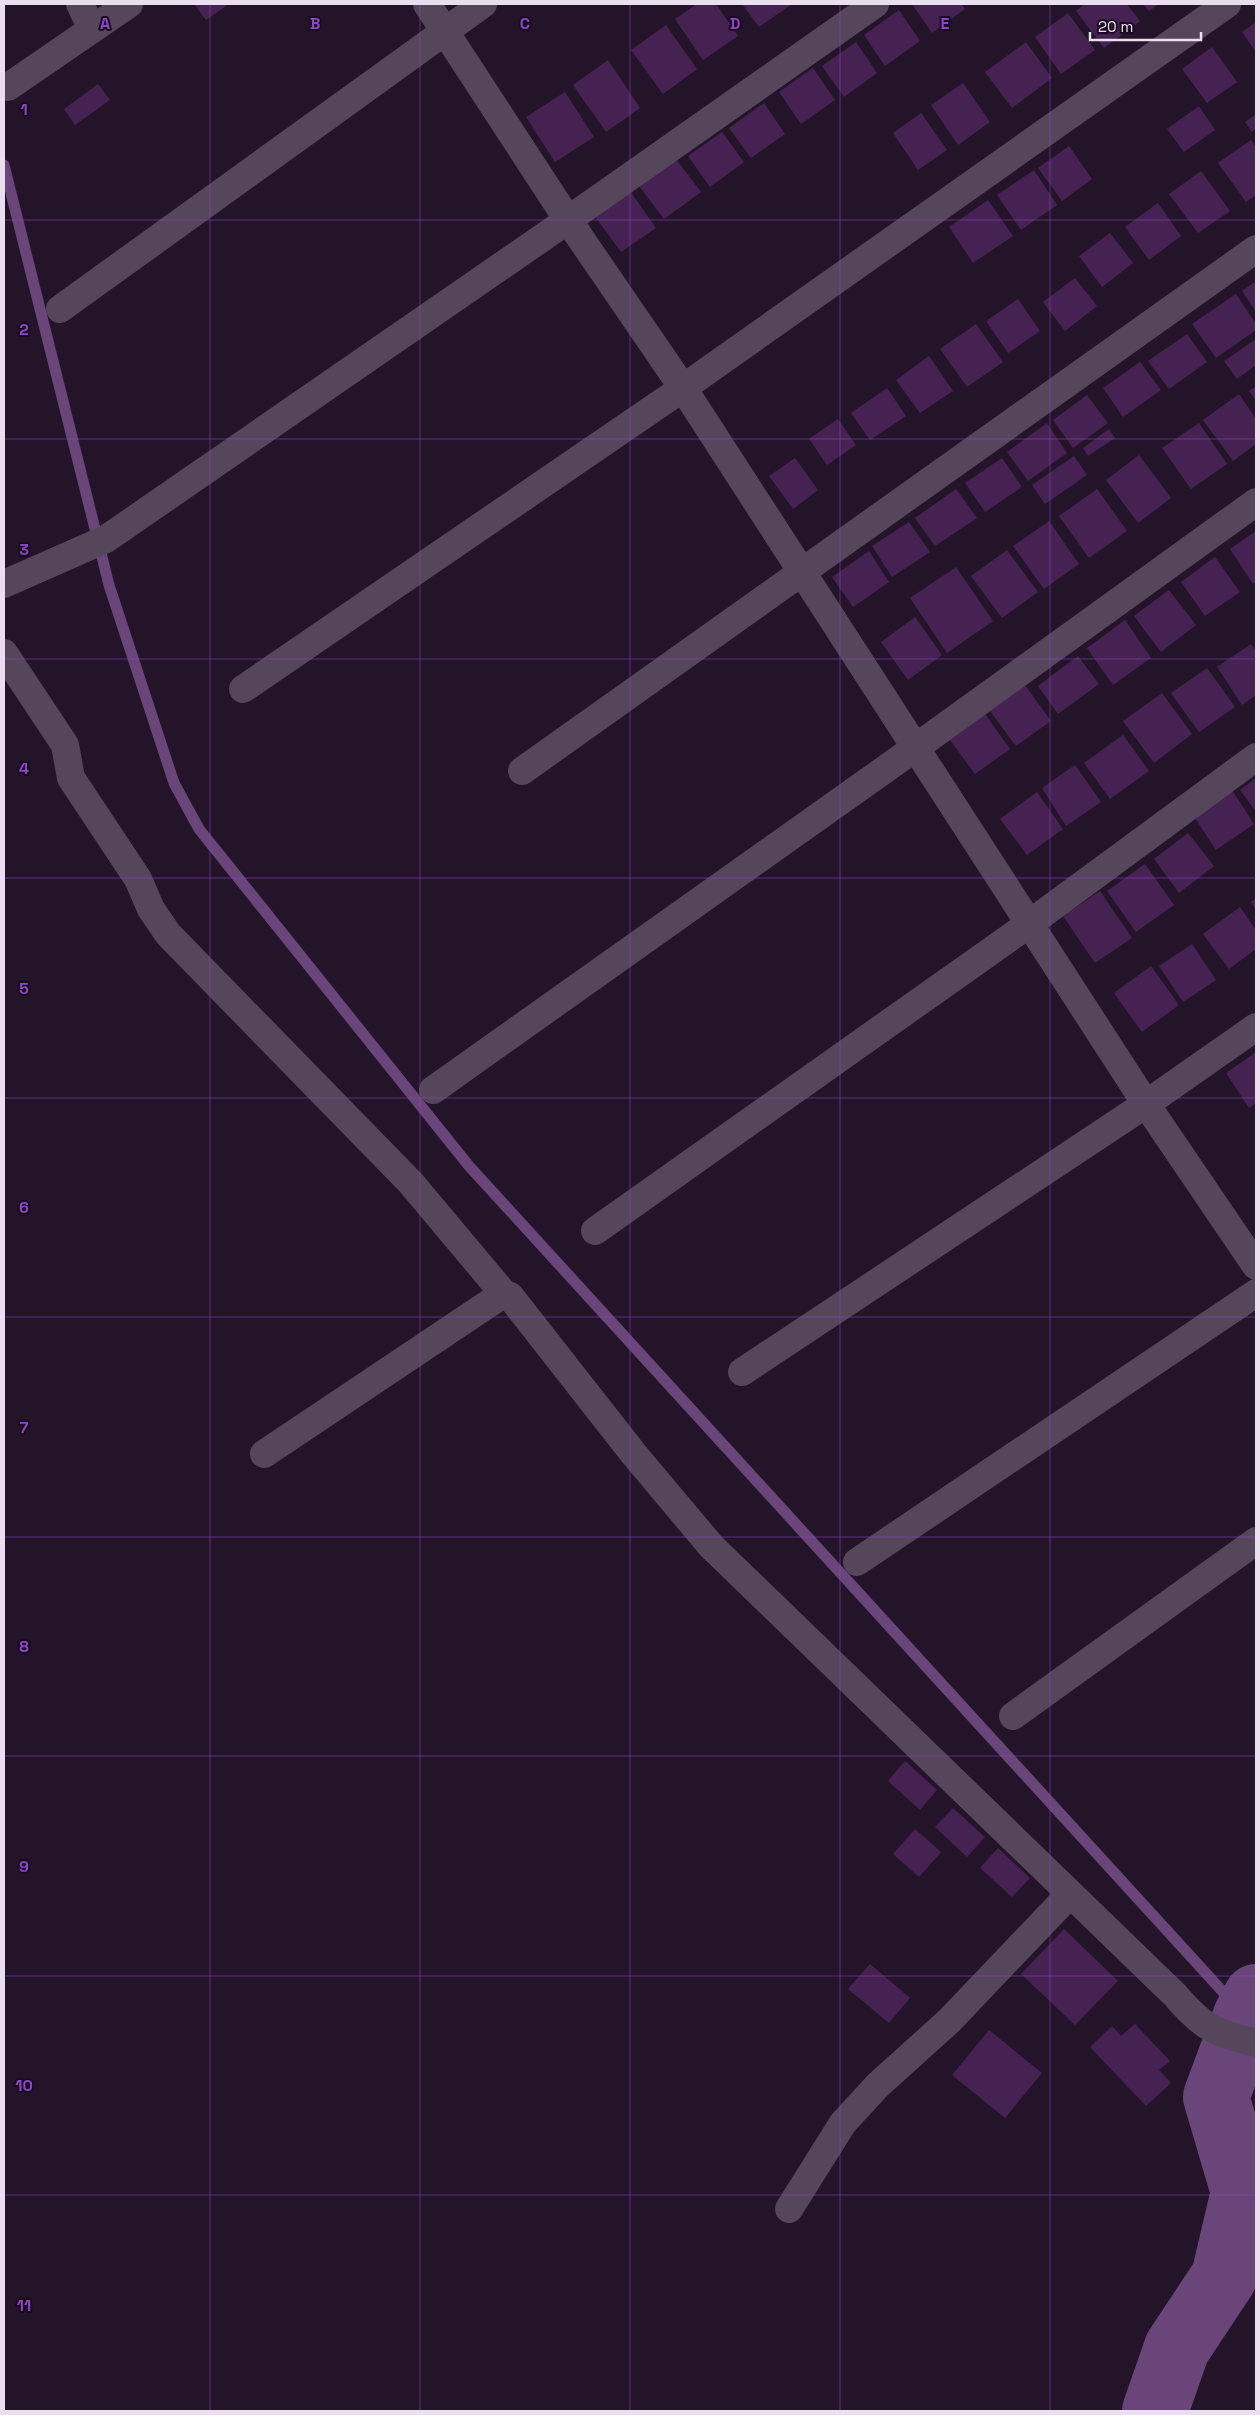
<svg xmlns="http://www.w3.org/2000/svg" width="1260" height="2415" viewBox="0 0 1260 2415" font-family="'Space Grotesk',sans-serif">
	<rect width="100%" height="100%" fill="#24142a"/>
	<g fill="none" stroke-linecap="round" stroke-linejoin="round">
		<polyline stroke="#6a4579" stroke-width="11" points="4,165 109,585 174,783 199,829 469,1166 1256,2028"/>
		<polyline stroke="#6a4579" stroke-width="66" points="1155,2411 1177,2348 1224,2277 1244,2192 1216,2097 1246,2016 1256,1997"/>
	</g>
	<g fill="#462253">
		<polygon points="194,4 229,4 206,20"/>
		<polygon points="697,4 716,4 738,36 703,60 675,19"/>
		<polygon points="742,4 792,4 759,27"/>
		<polygon points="912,4 961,4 965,9 932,33"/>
		<polygon points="1085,4 1127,4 1140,21 1104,48 1076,11"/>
		<polygon points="1143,4 1159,4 1149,11"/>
		<polygon points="899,10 920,41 885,66 864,35"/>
		<polygon points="1068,13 1095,50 1061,74 1035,37"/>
		<polygon points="1256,22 1256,52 1242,32"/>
		<polygon points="666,25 697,69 663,94 631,50"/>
		<polygon points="856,42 877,73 844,97 822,66"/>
		<polygon points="1026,42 1052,78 1012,108 985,72"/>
		<polygon points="1212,47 1237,82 1207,103 1182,69"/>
		<polygon points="608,60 640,108 606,132 573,85"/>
		<polygon points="813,68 835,100 801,124 779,92"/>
		<polygon points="963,83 990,122 958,145 931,105"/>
		<polygon points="98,84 110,100 75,125 64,109"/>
		<polygon points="565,92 594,137 555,162 526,117"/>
		<polygon points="764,103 785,134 751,158 729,128"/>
		<polygon points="1199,106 1215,130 1184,152 1167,129"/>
		<polygon points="921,113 947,150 918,170 893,133"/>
		<polygon points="1256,114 1256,128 1252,132 1245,122"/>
		<polygon points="722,132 744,162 710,187 688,156"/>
		<polygon points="1251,140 1256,148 1256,195 1246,202 1218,163"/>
		<polygon points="1069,146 1092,179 1062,201 1038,168"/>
		<polygon points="676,159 701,192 664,219 639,186"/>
		<polygon points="1034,170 1057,205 1021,230 997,195"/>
		<polygon points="1201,171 1230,211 1198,233 1169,194"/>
		<polygon points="630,191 656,228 621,252 594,215"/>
		<polygon points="988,200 1013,236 973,263 949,227"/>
		<polygon points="1158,203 1181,236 1149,260 1125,227"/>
		<polygon points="1110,233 1133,263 1102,287 1079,256"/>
		<polygon points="1075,278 1097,306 1065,331 1043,302"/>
		<polygon points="1256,281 1256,312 1242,291"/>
		<polygon points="1236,294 1256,324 1256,330 1216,358 1192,324"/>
		<polygon points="1018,299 1040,331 1008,353 986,321"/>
		<polygon points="976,324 1003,362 967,387 940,349"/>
		<polygon points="1187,334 1207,362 1169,389 1148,361"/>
		<polygon points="1256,339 1256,365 1237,379 1224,361"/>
		<polygon points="929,356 953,391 920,413 896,380"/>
		<polygon points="1140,362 1161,390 1123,417 1103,388"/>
		<polygon points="1256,386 1256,401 1249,391"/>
		<polygon points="887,388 906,416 870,440 851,413"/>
		<polygon points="1239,394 1256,419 1256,444 1233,461 1203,420"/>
		<polygon points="1087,395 1108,423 1073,448 1053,420"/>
		<polygon points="838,419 856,445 827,465 809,439"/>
		<polygon points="1047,423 1067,453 1028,481 1007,452"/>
		<polygon points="1199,423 1227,464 1191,489 1162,448"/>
		<polygon points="1109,429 1115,438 1088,456 1083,448"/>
		<polygon points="1139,455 1171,498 1138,523 1106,480"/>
		<polygon points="1074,456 1087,475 1045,504 1032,485"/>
		<polygon points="795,458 818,490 793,509 769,476"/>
		<polygon points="1002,458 1022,487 985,512 965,483"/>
		<polygon points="956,489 977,518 935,546 915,518"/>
		<polygon points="1097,489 1127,531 1089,558 1059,516"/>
		<polygon points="1049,521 1079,564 1044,589 1013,546"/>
		<polygon points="909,522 930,552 892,577 872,546"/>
		<polygon points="1256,531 1256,582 1253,584 1230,549"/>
		<polygon points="1007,550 1038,592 1002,618 971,576"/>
		<polygon points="869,551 889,582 853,607 832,577"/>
		<polygon points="1215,557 1240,592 1205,616 1181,582"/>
		<polygon points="956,567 993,621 947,653 910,598"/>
		<polygon points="1169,590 1196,625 1161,652 1134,616"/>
		<polygon points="915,617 942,655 908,680 881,642"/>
		<polygon points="1125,620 1151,658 1113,685 1087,648"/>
		<polygon points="1251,644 1256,651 1256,695 1242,705 1217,667"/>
		<polygon points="1078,656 1099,684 1058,714 1038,686"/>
		<polygon points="1207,668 1235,707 1199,732 1171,693"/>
		<polygon points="1025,685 1051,721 1016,746 990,711"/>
		<polygon points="1162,693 1192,734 1154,763 1123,721"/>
		<polygon points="985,714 1010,749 975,774 950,740"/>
		<polygon points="1123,735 1149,771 1110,799 1084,763"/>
		<polygon points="1075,765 1101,802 1066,826 1042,788"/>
		<polygon points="1256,778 1256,812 1240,790"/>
		<polygon points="1232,790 1254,824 1216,850 1193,815"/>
		<polygon points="1037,792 1063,829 1027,855 1000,819"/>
		<polygon points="1188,833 1214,866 1179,893 1154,859"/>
		<polygon points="1145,864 1174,905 1136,932 1107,891"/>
		<polygon points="1100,891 1132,938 1095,963 1063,916"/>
		<polygon points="1256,898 1256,910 1251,902"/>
		<polygon points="1240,907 1256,930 1256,949 1229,969 1203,934"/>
		<polygon points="1192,944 1216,980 1183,1002 1159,966"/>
		<polygon points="1151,966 1179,1005 1142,1032 1114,993"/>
		<polygon points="1256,1052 1256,1103 1249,1108 1226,1073"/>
		<polygon points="905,1761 937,1790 920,1810 888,1781"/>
		<polygon points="953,1808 985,1837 967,1857 935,1827"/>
		<polygon points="915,1829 941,1852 919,1877 893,1854"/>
		<polygon points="998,1848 1030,1878 1012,1897 980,1868"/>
		<polygon points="1064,1929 1118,1981 1075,2025 1021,1974"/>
		<polygon points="870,1964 910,1998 889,2023 848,1989"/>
		<polygon points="1135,2024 1170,2061 1159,2070 1171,2083 1146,2106 1090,2047 1112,2026 1121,2036"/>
		<polygon points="989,2030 1042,2073 1005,2118 952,2075"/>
	</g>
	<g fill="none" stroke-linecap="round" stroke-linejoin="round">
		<g stroke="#56465c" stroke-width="28">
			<polyline points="80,4 92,29"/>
			<polyline points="427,4 568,220 683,388 1146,1104 1256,1266"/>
			<polyline points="8,87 129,4"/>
			<polyline points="60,309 483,4"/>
			<polyline points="4,584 106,539 568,220 875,4"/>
			<polyline points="4,653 65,745 71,778 138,879 151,909 168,934 411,1183 504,1294"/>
			<polyline points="243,689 683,388 1227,4"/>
			<polyline points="522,771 1256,249"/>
			<polyline points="433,1090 915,748 1256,502"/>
			<polyline points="595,1231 1029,924 1256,757"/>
			<polyline points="742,1372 1146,1104 1256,1027"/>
			<path d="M264,1454L500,1296L504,1294L510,1296L633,1453L711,1546L1175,1995C1203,2028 1215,2033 1256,2043"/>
			<polyline points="857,1562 1256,1293"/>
			<polyline points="1013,1716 1256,1541"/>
			<polyline points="789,2209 843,2123 878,2085 949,2021 1070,1894"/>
		</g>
	</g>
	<path fill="none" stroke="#8c47c6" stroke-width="1" stroke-opacity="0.55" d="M210,4V2411M420,4V2411M630,4V2411M840,4V2411M1050,4V2411M4,220H1256M4,439H1256M4,659H1256M4,878H1256M4,1098H1256M4,1317H1256M4,1537H1256M4,1756H1256M4,1976H1256M4,2195H1256"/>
	<g font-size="16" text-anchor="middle" font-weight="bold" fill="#8c47c6" stroke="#1a0b20" stroke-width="4" stroke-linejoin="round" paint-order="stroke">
		<text x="105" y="29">A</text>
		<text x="315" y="29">B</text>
		<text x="525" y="29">C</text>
		<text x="735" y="29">D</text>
		<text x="945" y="29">E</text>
		<text x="24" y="115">1</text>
		<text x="24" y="335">2</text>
		<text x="24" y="555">3</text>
		<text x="24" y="774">4</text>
		<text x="24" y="994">5</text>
		<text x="24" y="1213">6</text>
		<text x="24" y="1433">7</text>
		<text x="24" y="1652">8</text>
		<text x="24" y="1872">9</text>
		<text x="24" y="2091">10</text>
		<text x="24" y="2311">11</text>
	</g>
	<rect width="1260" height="2415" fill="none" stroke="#eadfee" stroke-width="10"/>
	<path d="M1090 32v8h111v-8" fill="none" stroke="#eadfee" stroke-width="2.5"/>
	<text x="1098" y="32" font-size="15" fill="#eadfee" stroke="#1a0b20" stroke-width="4" paint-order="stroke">20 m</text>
</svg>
